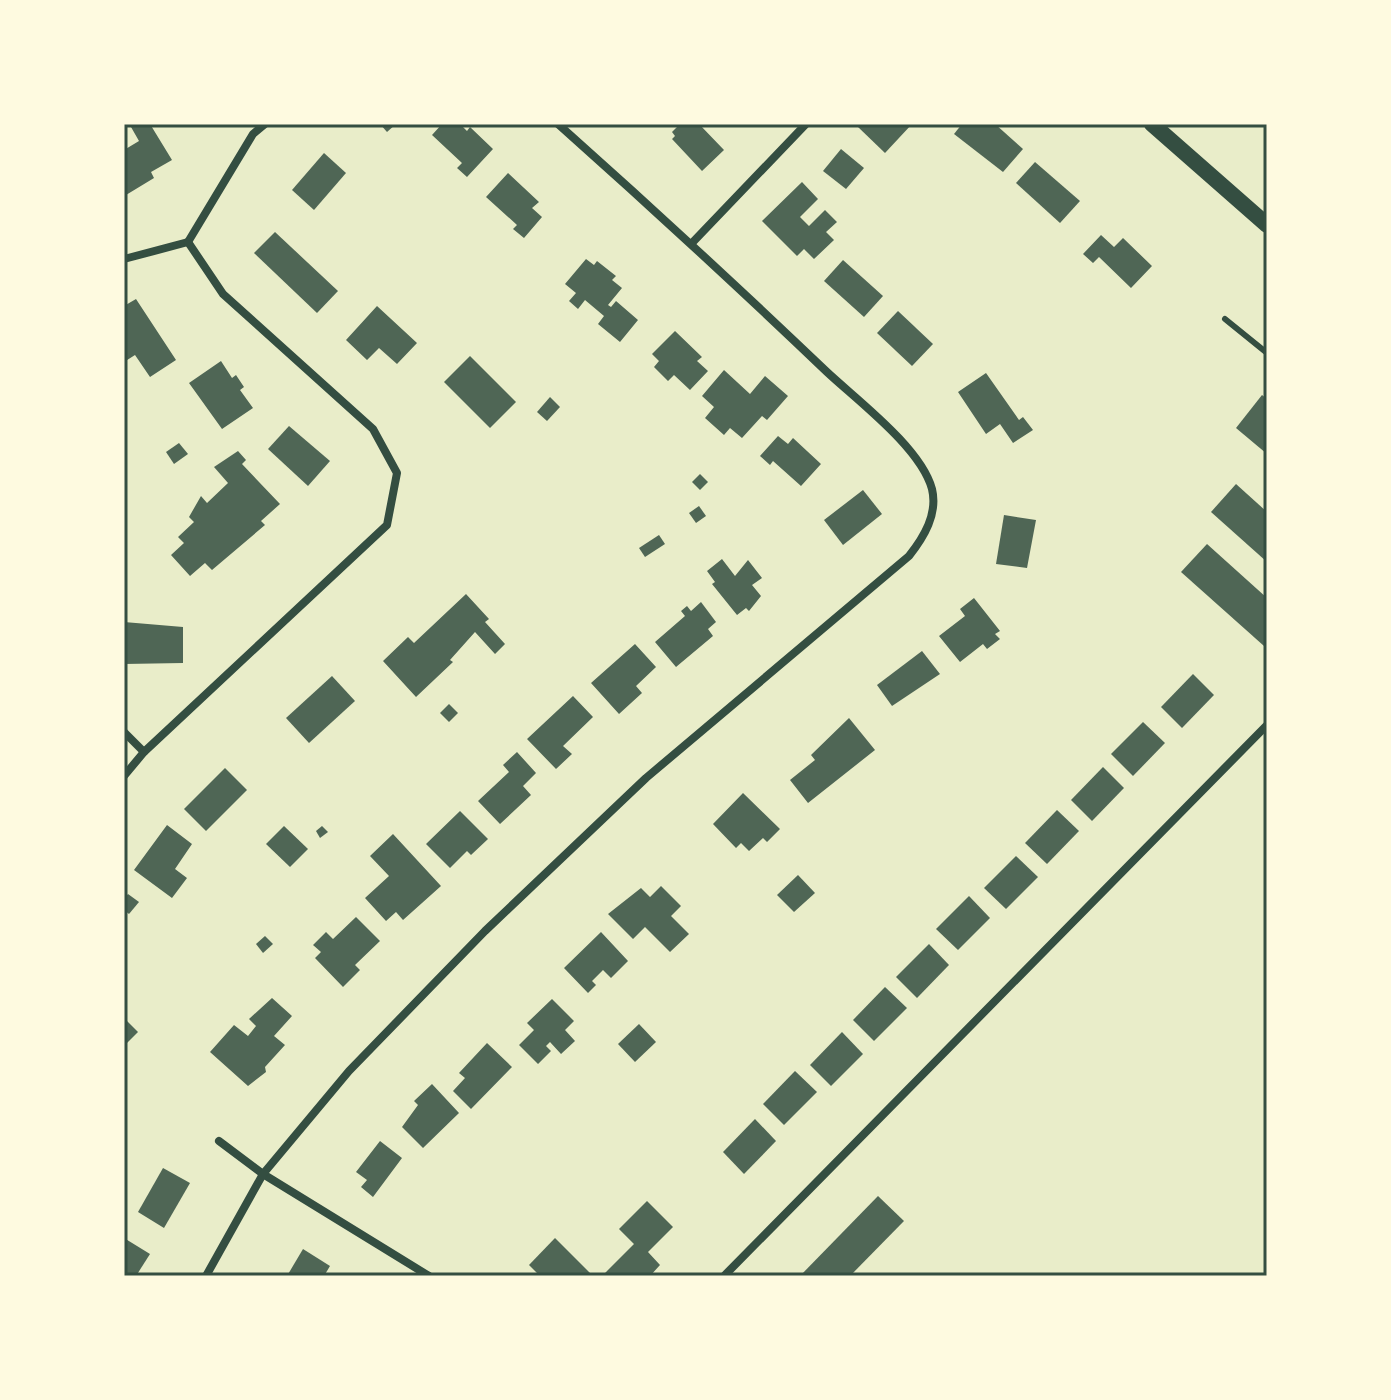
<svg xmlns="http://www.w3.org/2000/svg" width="1391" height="1400" viewBox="0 0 1391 1400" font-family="Poppins,sans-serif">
	<rect width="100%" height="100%" fill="#e9edc9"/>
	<g fill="#4f6655">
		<polygon points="136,124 150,124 172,160 151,172 154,178 126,195 124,150 139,141 131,127"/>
		<polygon points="380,124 396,124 387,132"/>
		<polygon points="442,124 460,124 467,131 470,127 493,149 467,177 457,168 462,163 432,135"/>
		<polygon points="680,124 699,124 724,150 702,171 672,139 675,136 672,132"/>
		<polygon points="860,124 912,124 885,153 858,127"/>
		<polygon points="962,124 995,124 1023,149 1003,172 954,134"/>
		<polygon points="841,149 864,168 846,189 823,171"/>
		<polygon points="324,153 346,173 314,210 292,190"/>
		<polygon points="1035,162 1080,201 1060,223 1016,183"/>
		<polygon points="508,173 539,202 532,208 542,217 524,238 513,229 517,225 486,197"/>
		<polygon points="802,182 818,199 800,217 809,226 825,210 837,222 826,232 834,240 814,259 804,249 797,256 762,221"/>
		<polygon points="275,232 338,291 317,313 254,253"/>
		<polygon points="1101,235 1114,247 1123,238 1152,266 1131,288 1099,257 1093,263 1083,254"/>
		<polygon points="586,259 594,265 597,261 616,276 612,280 622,288 608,305 611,307 616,301 638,320 620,342 598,324 604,316 585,300 578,309 569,301 576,293 565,284"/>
		<polygon points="843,260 883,296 864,317 824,281"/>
		<polygon points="136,299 176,360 150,377 135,355 124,362 124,306"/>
		<polygon points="377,306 417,343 397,364 379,348 367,360 346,340"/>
		<polygon points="898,311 933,344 912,366 877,333"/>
		<polygon points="675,331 702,357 697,361 708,371 690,390 674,375 668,381 654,367 659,361 652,354"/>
		<polygon points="470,356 516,402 490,428 444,382"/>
		<polygon points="221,361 232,378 236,375 244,387 240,390 253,408 222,429 189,383"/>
		<polygon points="724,370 750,394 765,376 788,396 767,420 762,416 742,438 730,428 724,435 705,418 714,407 702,396"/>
		<polygon points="986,373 1019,420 1023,417 1033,430 1013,443 1000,424 986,434 958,392"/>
		<polygon points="1262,395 1267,399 1267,454 1236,428"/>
		<polygon points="550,397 560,407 547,421 537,412"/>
		<polygon points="289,426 330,461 308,486 268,449"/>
		<polygon points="778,436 788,444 793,438 821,464 801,486 773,461 770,465 760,456"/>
		<polygon points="179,443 188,454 174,464 166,452"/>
		<polygon points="238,451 246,460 242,464 280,504 261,521 265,525 212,570 205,563 190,576 171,555 184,543 178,537 194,522 189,517 201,496 207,503 228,483 214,467"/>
		<polygon points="700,474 708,482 700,490 692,482"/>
		<polygon points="1236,484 1267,512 1267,562 1211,512"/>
		<polygon points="863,490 882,514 843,545 824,520"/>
		<polygon points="699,506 706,516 696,523 689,513"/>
		<polygon points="1004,515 1036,520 1027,568 996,564"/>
		<polygon points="659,535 665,544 645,557 639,548"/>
		<polygon points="1207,544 1267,598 1264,646 1181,572"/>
		<polygon points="722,559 735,576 748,560 762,578 752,585 761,596 749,611 746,608 737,615 712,584 715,582 707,571"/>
		<polygon points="466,594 489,619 485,622 505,644 495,654 475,632 450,660 453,662 416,697 383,661 408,637 414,643"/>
		<polygon points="974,598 1000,631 995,634 1000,639 987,649 983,644 960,662 939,636 965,616 960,609"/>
		<polygon points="701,602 716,622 708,629 713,636 676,667 655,642 685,616 681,611 687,606 691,611"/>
		<polygon points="124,622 183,627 183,663 124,664"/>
		<polygon points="635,644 656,667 636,686 642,693 619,714 591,683"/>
		<polygon points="922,651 940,674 892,706 877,685"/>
		<polygon points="1193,674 1214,695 1182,728 1161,707"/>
		<polygon points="332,676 355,701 309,743 286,718"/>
		<polygon points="573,696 593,717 563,746 572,754 556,769 527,739"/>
		<polygon points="449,704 458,713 449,722 440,713"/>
		<polygon points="849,718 875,750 808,803 790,780 815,760 811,755"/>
		<polygon points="1143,722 1165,743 1133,776 1111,754"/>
		<polygon points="517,752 536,773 523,786 531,795 500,824 478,801 509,772 503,765"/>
		<polygon points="1103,767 1124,788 1092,821 1071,800"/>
		<polygon points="225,768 247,790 206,831 184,809"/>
		<polygon points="743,793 780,829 767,842 763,838 749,851 741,843 736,848 713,824"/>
		<polygon points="1057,810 1079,831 1047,864 1025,843"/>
		<polygon points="460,811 488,839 471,855 467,851 450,868 426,844"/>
		<polygon points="167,825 192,844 175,869 187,878 172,898 134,870"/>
		<polygon points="284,826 308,849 290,867 266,844"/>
		<polygon points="322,826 328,832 320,838 316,831"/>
		<polygon points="393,834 441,886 403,920 396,912 386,921 365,898 389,876 370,856"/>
		<polygon points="1016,856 1038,877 1006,909 984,888"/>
		<polygon points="798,875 815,893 794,912 777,895"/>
		<polygon points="661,886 681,906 671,916 689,934 670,952 645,927 633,939 608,914 641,888 650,897"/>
		<polygon points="128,894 139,902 129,914 124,910 124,899"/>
		<polygon points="969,896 990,918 958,950 936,929"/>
		<polygon points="356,917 380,941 355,965 360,970 343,987 315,958 321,952 313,945 326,932 333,939"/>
		<polygon points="601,932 628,961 611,978 603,970 592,981 596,985 588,993 564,968"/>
		<polygon points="265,936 273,944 263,953 256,944"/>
		<polygon points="929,944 949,965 917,998 896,977"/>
		<polygon points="885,987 907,1008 874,1041 853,1020"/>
		<polygon points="272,998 292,1016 274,1036 285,1045 265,1067 266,1072 248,1086 210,1052 234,1025 248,1036 256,1026 249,1019"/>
		<polygon points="552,999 574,1021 565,1030 575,1041 561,1054 550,1042 546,1046 551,1051 538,1064 519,1045 534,1030 527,1023"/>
		<polygon points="124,1018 138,1032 124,1046"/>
		<polygon points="639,1024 656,1042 635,1062 618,1044"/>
		<polygon points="842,1032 863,1054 831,1086 810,1065"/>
		<polygon points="487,1043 512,1067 471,1109 453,1091 465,1078 459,1073"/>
		<polygon points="795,1071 817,1092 784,1125 763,1104"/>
		<polygon points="432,1084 459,1113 423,1148 402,1127 418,1105 414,1101"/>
		<polygon points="755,1119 776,1141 744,1174 723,1152"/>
		<polygon points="380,1141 402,1158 373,1197 361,1187 367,1180 356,1172"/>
		<polygon points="163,1168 190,1183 164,1228 138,1212"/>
		<polygon points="878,1196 904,1221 850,1276 800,1276"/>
		<polygon points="647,1201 673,1227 648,1252 660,1265 650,1276 602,1276 634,1244 619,1229"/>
		<polygon points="124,1238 150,1254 136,1276 124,1276"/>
		<polygon points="555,1238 593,1276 540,1276 529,1265"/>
		<polygon points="303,1249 330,1266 324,1276 287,1276"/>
	</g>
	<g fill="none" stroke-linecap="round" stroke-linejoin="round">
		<polyline stroke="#344e41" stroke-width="6" points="1225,319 1267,353"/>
		<g stroke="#344e41" stroke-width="8">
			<polyline points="188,242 253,134 265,124"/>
			<polyline points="692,243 806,124"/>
			<polyline points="124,259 188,242"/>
			<polyline points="124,732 144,752"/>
			<polyline points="124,776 144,752 387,525 397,473 373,429 223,294 188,242"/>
			<polyline points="219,1141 263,1174 429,1276"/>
			<path d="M206,1276L263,1174L349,1071L485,931L646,778L909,556C924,537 938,514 932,489C921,448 858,401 827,372C739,288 649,205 558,124"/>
			<polyline points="724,1276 1267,725"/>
		</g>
		<polyline stroke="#344e41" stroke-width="16" points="1152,124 1267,225"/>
	</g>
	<rect width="1391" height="1400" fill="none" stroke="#fefae0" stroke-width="252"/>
	<rect x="126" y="126" width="1139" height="1148" fill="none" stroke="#344e41" stroke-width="3"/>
</svg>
